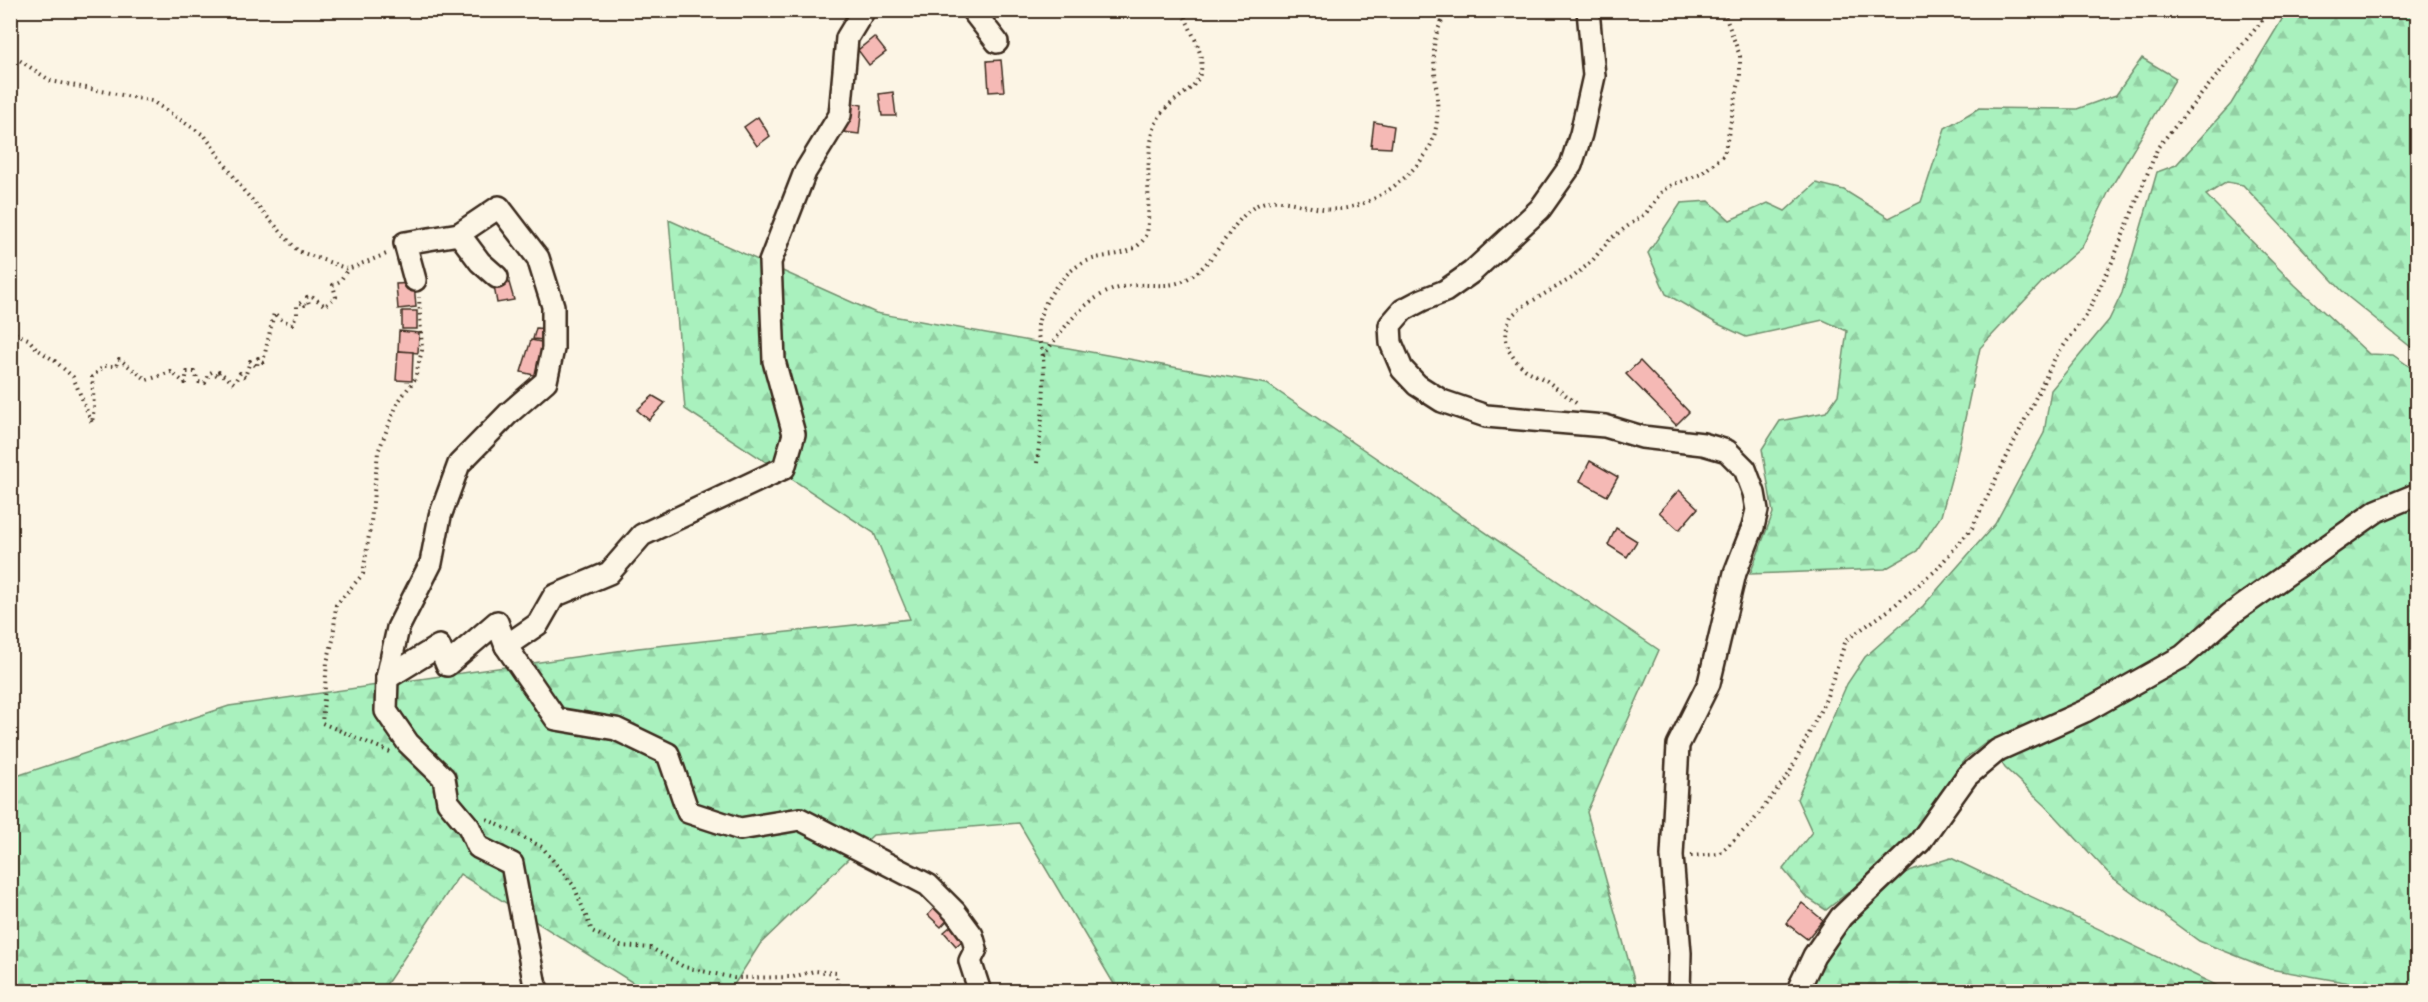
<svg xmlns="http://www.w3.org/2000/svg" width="2428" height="1002" viewBox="0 0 2428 1002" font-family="Delius,sans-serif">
	<defs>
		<pattern id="forest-firs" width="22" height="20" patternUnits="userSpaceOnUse" patternTransform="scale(1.5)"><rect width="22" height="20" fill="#a9f1be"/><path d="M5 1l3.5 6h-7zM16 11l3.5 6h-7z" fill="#92cfa3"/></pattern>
	</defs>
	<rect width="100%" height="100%" fill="#fcf5e5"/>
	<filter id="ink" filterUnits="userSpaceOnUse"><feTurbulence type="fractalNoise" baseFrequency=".0167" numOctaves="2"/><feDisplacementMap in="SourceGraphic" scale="12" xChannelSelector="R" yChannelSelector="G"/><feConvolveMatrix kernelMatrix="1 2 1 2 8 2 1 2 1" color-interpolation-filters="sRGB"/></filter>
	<g filter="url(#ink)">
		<g fill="url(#forest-firs)" stroke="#728e6e" stroke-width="1.5">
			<polygon points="2287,11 2417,11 2417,352 2347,296 2243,185 2227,182 2206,195 2295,285 2369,354 2393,355 2417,372 2417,990 2395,991 2270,969 2199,941 2113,878 2046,806 2005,768 1988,741 1965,759 1912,832 1885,863 1826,910 1806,897 1783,869 1812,832 1797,799 1847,684 1865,657 1923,606 1995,524 2044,433 2051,390 2109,320 2122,293 2157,172 2176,165 2231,104"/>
			<polygon points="2142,58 2176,78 2110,189 2082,247 2043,281 1980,348 1956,461 1941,516 1917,551 1885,569 1750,574 1773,513 1762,449 1780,421 1826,412 1838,395 1847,331 1823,320 1746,337 1716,323 1666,294 1648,253 1681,203 1709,201 1730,220 1768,203 1785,211 1816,183 1844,190 1889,218 1921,202 1945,128 1979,108 2077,109 2116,95"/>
			<polygon points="669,220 876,313 1267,384 1659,650 1587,812 1637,991 1118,991 1019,823 873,835 760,944 730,991 646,991 460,874 382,991 11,991 10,778 229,706 638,648 910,619 874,533 685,409"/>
			<path d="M1951,858L2228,991L1807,992C1829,947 1855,897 1902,874C1917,867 1935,863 1951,858Z"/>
		</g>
		<g fill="#f5b9b5" stroke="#3b2a1e" stroke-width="1.5">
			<polygon points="874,37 886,52 869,65 858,50"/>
			<polygon points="1001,60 1004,91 989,92 987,61"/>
			<polygon points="893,92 896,116 882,116 879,94"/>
			<polygon points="847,102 862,105 859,134 843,132"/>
			<polygon points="758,117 770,136 757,146 744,127"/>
			<polygon points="1374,122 1394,126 1391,148 1371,147"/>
			<polygon points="508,279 514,300 497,303 493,281"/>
			<polygon points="414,283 416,307 398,309 396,284"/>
			<rect x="402" y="311" width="15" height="18"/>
			<polygon points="536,328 546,329 544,340 533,339"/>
			<polygon points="399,331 419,333 418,353 398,351"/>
			<polygon points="531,340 546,343 538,376 521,372"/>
			<polygon points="398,351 413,352 412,381 396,380"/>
			<polygon points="1640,361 1689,412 1676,425 1626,374"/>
			<polygon points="653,396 665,403 649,420 637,410"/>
			<polygon points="1590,461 1618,477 1607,496 1580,481"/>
			<polygon points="1679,490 1698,508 1679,530 1659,512"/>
			<polygon points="1616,528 1637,541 1627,557 1608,545"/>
			<polygon points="939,903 952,915 941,927 928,915"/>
			<polygon points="1802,903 1823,920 1807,939 1786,923"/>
			<polygon points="957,921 968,936 956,946 944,932"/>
		</g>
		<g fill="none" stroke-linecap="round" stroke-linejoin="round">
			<defs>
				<g id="minor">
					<polyline points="972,10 997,42"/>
					<polyline points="1588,10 1594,76 1581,134 1571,165 1540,209 1472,272 1445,291 1422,300 1403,310 1390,325 1391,343 1402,369 1417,385 1442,401 1486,416 1605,426 1642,437 1703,444 1727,451 1745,469 1754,493 1757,510 1753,527 1735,573 1709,683 1678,745 1672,856 1680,953 1679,992"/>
					<polyline points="459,234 499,207 538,258 553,306 553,349 546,381 508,414 459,464 440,516 431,563 398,628 387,678 386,711 408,743 444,778 448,802 469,827 478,847 512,864 535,986 539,992"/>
					<polyline points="415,280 405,243 459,234 480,262 497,277"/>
					<polyline points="506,646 538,624 554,596 609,573 642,535 784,468 794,434 774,361 770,262 805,172 840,115 847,38 864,10"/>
					<polyline points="387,678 439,646 447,665 497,622 506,646 556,719 616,729 668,754 688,812 740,829 800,819 928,885 955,912 972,935 976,949 970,961 980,992"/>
					<polyline points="1797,992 1814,956 1841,917 1920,842 1967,776 1998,750 2085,711 2183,656 2231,614 2377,511 2418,494"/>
				</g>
			</defs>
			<use href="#minor" stroke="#3b2a1e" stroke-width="26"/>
			<g stroke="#3b2a1e" stroke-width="4" stroke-dasharray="1.5 4.5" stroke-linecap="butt">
				<polyline points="10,54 51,81 152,101 205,136 244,191 298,251 348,269 389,253"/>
				<polyline points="10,331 28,339 37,349 55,361 73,377 92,423 94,407 92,377 104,366 116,366 119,359 147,380 171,372 185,383 187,372 194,372 199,382 205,383 210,373 212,372 218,376 219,372 234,383 240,373 245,377 250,361 257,367 258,358 263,362 274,313 282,320 292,324 297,314 297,305 302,302 305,305 309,304 307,297 312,296 325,306 336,297 333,285 340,281 348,269"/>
				<path d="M1043,356C1069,321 1090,288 1137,285C1157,284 1172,289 1190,277C1219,260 1234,213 1262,203C1280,197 1298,205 1316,208C1357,216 1397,190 1422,159C1448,127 1433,86 1434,49C1434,35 1441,23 1447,10"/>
				<polyline points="1576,403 1547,381 1526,370 1516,361 1509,351 1506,339 1507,326 1511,316 1522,307 1572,278 1592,261 1610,239 1646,213 1663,190 1674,184 1701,174 1724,155 1740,77 1740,56 1726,18 1725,10"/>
				<path d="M1037,463C1041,428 1046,392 1043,357C1042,347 1036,335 1038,325C1042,301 1064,270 1087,261C1109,252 1134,259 1147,234C1151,199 1144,164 1154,129C1165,88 1220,97 1195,39C1190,29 1187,19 1180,10"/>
				<polyline points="390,752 322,723 327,662 333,640 336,605 363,574 371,522 378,452 398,402 415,379 422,350 419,297"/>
				<polyline points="487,819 542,847 574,886 592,931 621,946 651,948 684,967 734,978 793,977 814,971 836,973 839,990 829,992"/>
				<polyline points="1691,856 1719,854 1751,824 1789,774 1826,699 1846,640 1889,610 1935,571 1972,528 2055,358 2088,312 2113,260 2158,147 2271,10"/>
			</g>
			<use href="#minor" stroke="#fcf5e5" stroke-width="21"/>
		</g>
	</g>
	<rect width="2428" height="1002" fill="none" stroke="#fcf5e5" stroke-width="36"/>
	<rect x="18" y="18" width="2392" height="966" fill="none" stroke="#3b2a1e" stroke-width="2" filter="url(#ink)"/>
</svg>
